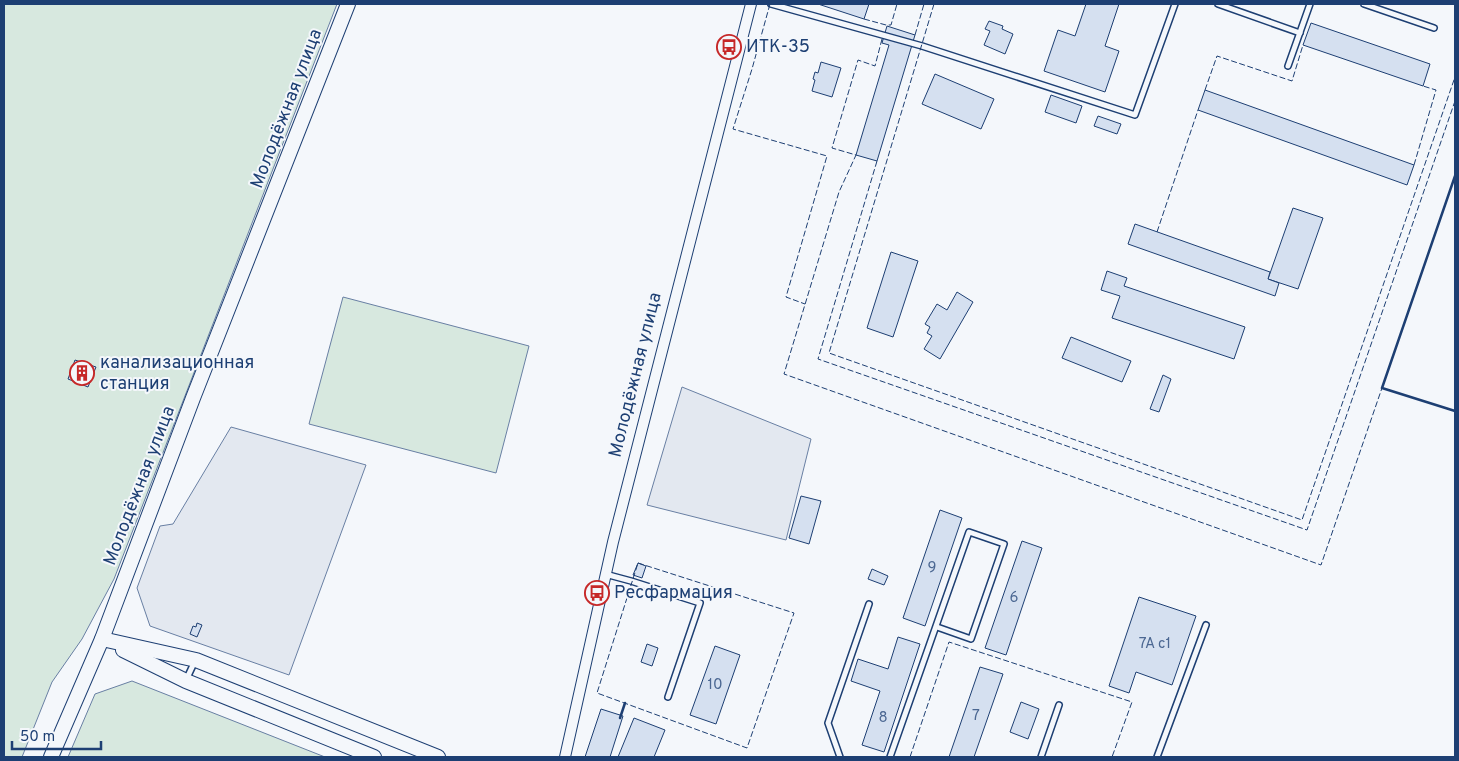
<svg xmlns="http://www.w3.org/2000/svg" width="1459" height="761" viewBox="0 0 1459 761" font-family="Overpass,sans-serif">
	<rect width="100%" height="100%" fill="#f4f7fb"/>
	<g fill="#d7e8df" stroke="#687fa3">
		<polygon points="4,4 337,4 114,579 82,639 52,682 22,757 4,757"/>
		<polygon points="343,297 529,346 496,473 309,424"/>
		<polygon points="132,681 325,757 68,757 95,694"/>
	</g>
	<g fill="#e3e8f0" stroke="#687fa3">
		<polygon points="682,387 811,439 786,540 647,505"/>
		<polygon points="231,427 366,465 289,675 150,626 137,588 160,526 173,524"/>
	</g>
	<g fill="#d5e0f0" stroke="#1d3f73">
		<polygon points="818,4 869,4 864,19"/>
		<polygon points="1086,4 1119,4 1105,46 1119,51 1105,92 1044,71 1058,30 1075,36"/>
		<polygon points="989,21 1003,26 1002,29 1013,34 1005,54 984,45 990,31 985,29"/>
		<polygon points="1311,23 1430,64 1423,86 1303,45"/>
		<polygon points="887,26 915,35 877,161 856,155 889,45 882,43"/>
		<polygon points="821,62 841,68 832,97 812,91 815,80 813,79 815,72 818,73"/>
		<polygon points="935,74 994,99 981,129 922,104"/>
		<polygon points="1205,90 1414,165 1407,185 1198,110"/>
		<polygon points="1051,95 1082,106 1076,123 1045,112"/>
		<polygon points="1098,116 1121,124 1117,134 1094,126"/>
		<polygon points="1293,208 1323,218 1298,289 1268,279"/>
		<polygon points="1135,224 1270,272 1268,279 1279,283 1275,296 1128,244"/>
		<polygon points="891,252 918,261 893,337 867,328"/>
		<polygon points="1107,271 1127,278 1124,286 1245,327 1234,359 1112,318 1120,296 1101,290"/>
		<polygon points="957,292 973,302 940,359 924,349 932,336 927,333 930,327 925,324 937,304 947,310"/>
		<polygon points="1071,337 1131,361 1122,382 1062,358"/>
		<polygon points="75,360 96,367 88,387 68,379"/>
		<polygon points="1163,375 1171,379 1159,412 1150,409"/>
		<polygon points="801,496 821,501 809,544 789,538"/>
		<polygon points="940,510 962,518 925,626 903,618"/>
		<polygon points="1022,541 1042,548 1006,655 985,648"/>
		<polygon points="638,563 646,566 642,578 633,575"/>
		<polygon points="872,569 888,576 884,585 868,579"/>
		<polygon points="1139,597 1196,616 1172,685 1136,672 1129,693 1109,686"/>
		<polygon points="197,623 202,625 197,637 190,634 193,626 196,627"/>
		<polygon points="898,637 920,644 884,752 862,745 880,691 851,681 858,659 888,669"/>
		<polygon points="647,644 658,648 652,666 641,662"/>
		<polygon points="715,646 740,655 716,724 690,715"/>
		<polygon points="980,667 1003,674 974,757 949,757"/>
		<polygon points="1021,702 1039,709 1028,739 1010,732"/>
		<polygon points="601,709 623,716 610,757 585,757"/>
		<polygon points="634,718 665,730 654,757 618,757"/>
	</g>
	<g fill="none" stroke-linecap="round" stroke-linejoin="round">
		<defs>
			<g id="service">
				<polyline points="771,4 922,46 1135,115 1175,4"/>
				<polyline points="1218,4 1300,33"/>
				<polyline points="1364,4 1434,28"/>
				<polyline points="1288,66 1310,4"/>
				<polyline points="605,574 631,581 700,603 668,697"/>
				<polyline points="186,680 195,661"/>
				<polyline points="840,757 828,723 869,604"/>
				<polyline points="890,757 969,532 1004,544 971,639 937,627"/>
				<polyline points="1041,757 1059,705"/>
				<polyline points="1157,757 1206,625"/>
			</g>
			<polyline id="minor" points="565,757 613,542 751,4"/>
			<g id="tertiary">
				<polyline points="102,639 196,660 438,757"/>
				<polyline points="123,650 186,681 374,757"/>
				<polyline points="51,757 102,639 193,398 348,4"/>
			</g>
		</defs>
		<use href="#service" stroke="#1d3f73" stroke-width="8"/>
		<use href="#minor" stroke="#1d3f73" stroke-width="12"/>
		<use href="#tertiary" stroke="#1d3f73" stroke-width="16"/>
		<use href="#service" stroke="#f4f7fb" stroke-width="5"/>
		<use href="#minor" stroke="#f4f7fb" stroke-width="10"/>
		<use href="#tertiary" stroke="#f4f7fb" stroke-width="14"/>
		<g stroke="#1d3f73" stroke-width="1" stroke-dasharray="6 2.5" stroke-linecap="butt">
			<polyline points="770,4 752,69 733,129 827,156 786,297 805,304"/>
			<polyline points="934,4 829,353 1302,520 1455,77"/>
			<polyline points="864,19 886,25 891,25 897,4"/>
			<polyline points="915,35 924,4"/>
			<polyline points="882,39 875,66 858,60 832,148 856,155 839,192 784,374 1321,565 1455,176"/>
			<polyline points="1205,90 1217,56 1292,81 1303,45"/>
			<polyline points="877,161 818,359 1307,530 1455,101"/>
			<polyline points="1414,165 1436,90 1423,86"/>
			<polyline points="1157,232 1198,110"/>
			<polygon points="638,563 794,613 747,748 597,693"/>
			<polyline points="910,757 949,642 1132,702 1112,757"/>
		</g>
		<g stroke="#1d3f73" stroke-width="2.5">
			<polyline points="1455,176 1382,388 1455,411"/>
			<polyline points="620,718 625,703"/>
		</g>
	</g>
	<defs>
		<symbol id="bus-ring" viewBox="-11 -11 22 22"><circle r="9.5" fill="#f4f7fb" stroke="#c62828" stroke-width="1.5"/><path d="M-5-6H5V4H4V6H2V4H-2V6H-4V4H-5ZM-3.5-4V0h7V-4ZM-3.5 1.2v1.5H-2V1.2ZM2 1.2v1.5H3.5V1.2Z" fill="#c62828"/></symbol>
		<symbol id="building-ring" viewBox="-11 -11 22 22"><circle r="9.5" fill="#f4f7fb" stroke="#c62828" stroke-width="1.5"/><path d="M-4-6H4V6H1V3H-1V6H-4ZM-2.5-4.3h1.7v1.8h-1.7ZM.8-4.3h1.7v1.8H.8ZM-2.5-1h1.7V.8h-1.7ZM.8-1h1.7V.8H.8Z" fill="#c62828"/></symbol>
	</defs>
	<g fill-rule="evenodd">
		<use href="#bus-ring" x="715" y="33" width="28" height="28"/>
		<use href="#building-ring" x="68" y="359" width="28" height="28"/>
		<use href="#bus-ring" x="583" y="579" width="28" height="28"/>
	</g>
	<g text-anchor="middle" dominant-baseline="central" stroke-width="4" stroke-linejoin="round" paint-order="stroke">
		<g font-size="15" fill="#4b6792">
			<text x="932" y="568">9</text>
			<text x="1014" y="598">6</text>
			<text x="1155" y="644">7А с1</text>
			<text x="715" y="685">10</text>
			<text x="976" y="716">7</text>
			<text x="883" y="718">8</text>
		</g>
		<g font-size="18" fill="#1d3f73" stroke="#f4f7fb" text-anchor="start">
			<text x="746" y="47">ИТК-35</text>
			<text x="100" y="363">канализационная<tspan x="100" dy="21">станция</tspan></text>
			<text x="614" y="593">Ресфармация</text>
		</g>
		<g font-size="18" fill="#1d3f73" stroke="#f4f7fb">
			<text transform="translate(287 109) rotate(-69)">Молодёжная улица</text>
			<text transform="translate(636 375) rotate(-76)">Молодёжная улица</text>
			<text transform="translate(140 486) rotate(-69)">Молодёжная улица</text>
		</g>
	</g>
	<rect width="1459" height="761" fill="none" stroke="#1d3f73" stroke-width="10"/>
	<path d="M12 741v8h89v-8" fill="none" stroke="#1d3f73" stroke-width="2.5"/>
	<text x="20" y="741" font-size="15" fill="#1d3f73" stroke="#f4f7fb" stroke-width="4" paint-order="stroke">50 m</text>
</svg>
